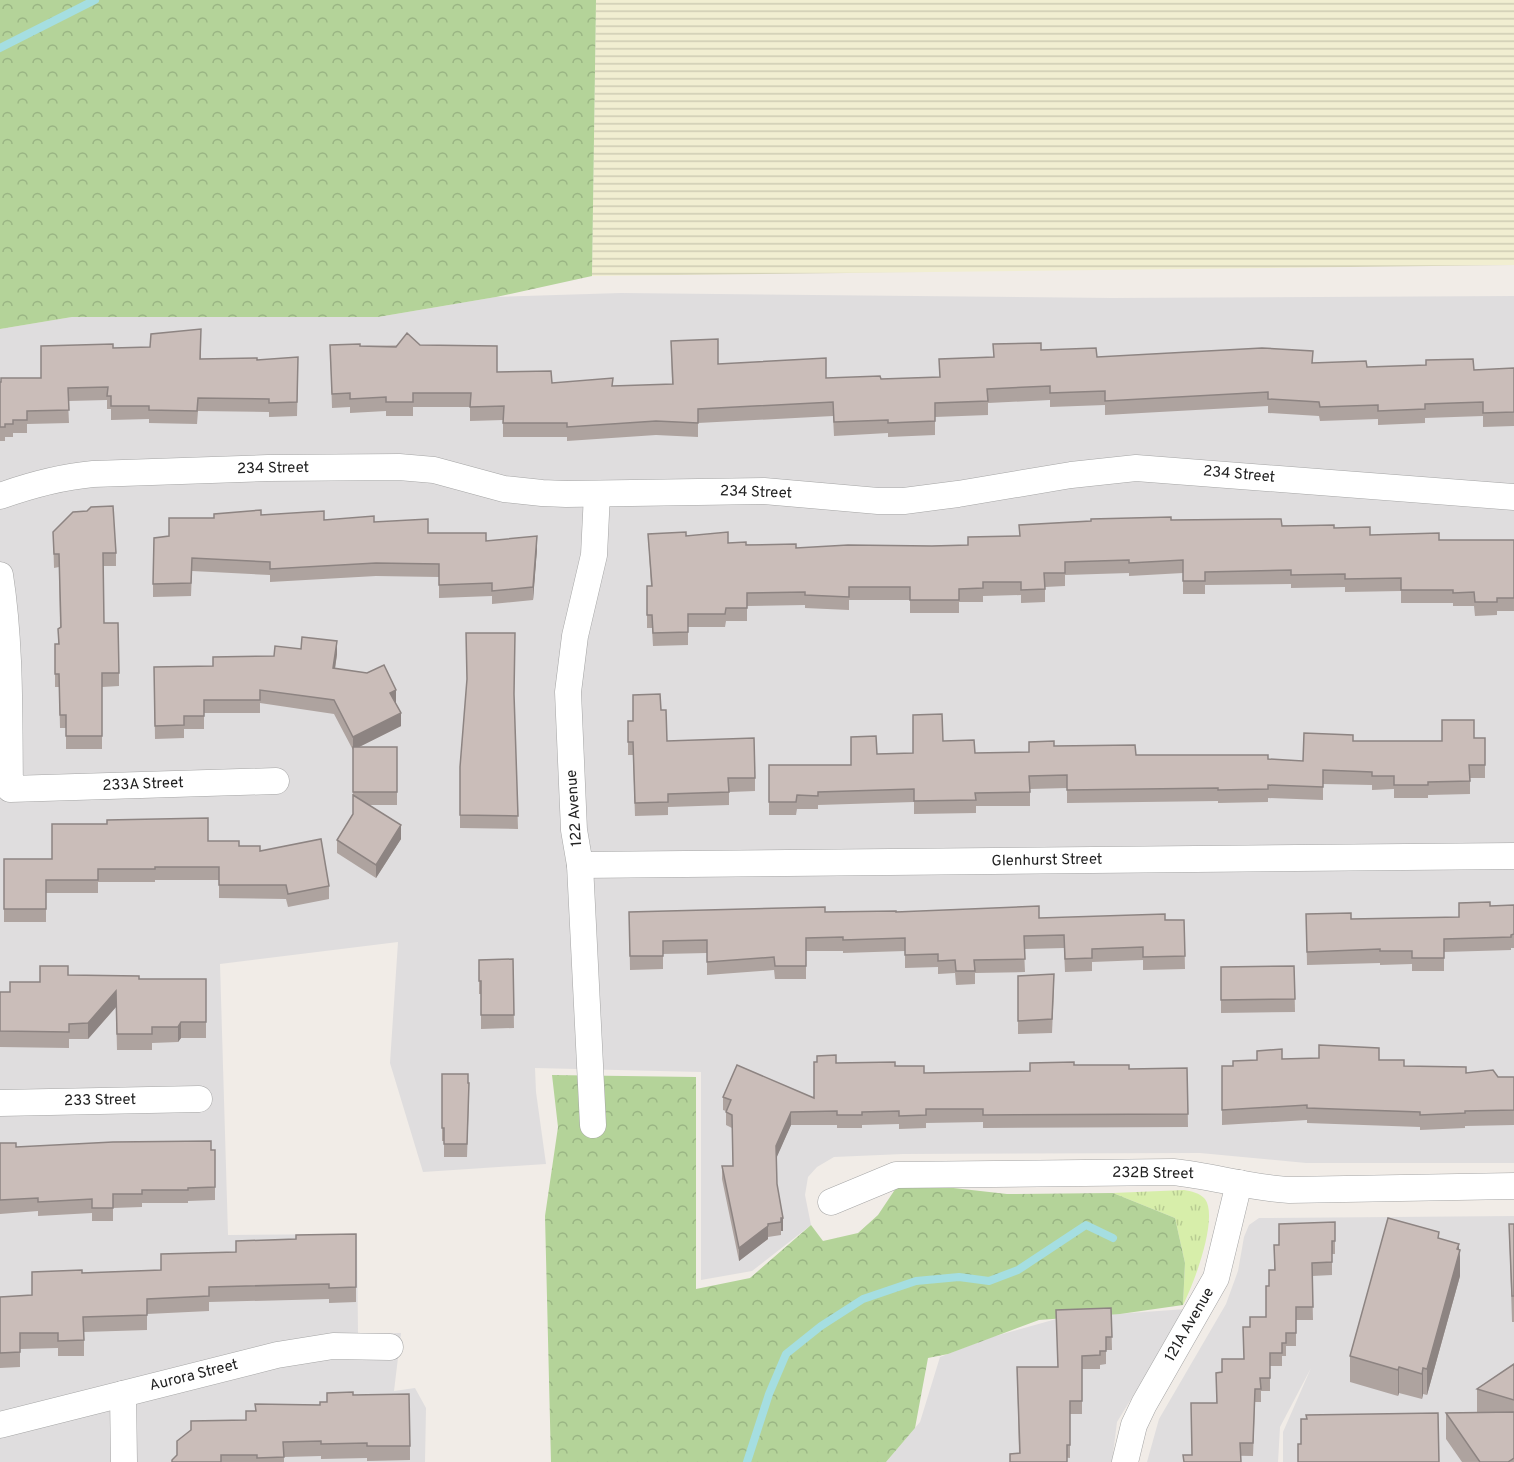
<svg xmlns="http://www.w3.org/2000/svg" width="1514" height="1462" viewBox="0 0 1514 1462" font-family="Overpass,sans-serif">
	<defs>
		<pattern id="farmland-rules" width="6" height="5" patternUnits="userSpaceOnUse" patternTransform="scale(1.5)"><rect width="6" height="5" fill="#f1eed1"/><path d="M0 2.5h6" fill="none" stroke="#ceccb3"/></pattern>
		<pattern id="grass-tufts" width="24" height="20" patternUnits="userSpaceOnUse" patternTransform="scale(1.5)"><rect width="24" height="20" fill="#d7eeaa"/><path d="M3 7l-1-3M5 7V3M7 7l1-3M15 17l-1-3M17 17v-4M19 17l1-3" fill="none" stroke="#b8cc92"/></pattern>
		<pattern id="forest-crowns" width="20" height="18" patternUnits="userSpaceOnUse" patternTransform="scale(1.5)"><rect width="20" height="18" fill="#b4d399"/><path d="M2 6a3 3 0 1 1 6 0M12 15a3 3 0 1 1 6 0" fill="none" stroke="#9ab584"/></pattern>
	</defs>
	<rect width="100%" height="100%" fill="#f1ece7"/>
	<g fill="#dfddde">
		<polygon points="621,293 1112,298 1514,296 1514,1163 1306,1163 1200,1153 903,1154 834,1157 817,1167 808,1177 805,1195 811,1225 752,1271 701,1280 701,1072 535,1068 536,1092 546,1164 423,1172 390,1063 398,942 220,964 228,1235 357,1234 358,1334 401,1333 394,1391 415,1388 426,1408 425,1462 0,1462 0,329 72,317 378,317 496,297"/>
		<polygon points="1514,1216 1514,1462 1283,1462 1283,1432 1311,1368 1280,1427 1278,1462 1147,1462 1159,1419 1226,1304 1238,1271 1244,1237 1249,1225 1259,1218"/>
		<polygon points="1186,1309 1117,1422 1112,1462 886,1462 920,1422 940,1357 992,1337 1060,1318"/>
	</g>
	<polygon fill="url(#farmland-rules)" points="596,0 1514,0 1514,265 592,276"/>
	<path fill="url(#grass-tufts)" d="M1184,1190C1191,1191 1200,1193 1205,1199C1219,1218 1193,1286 1183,1305L1185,1263L1175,1218L1113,1193Z"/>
	<g fill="url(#forest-crowns)">
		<polygon points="0,0 596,0 592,276 496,297 378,317 72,317 0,329"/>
		<polygon points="552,1075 696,1077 696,1289 750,1278 811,1225 823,1241 858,1233 878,1215 900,1182 1007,1194 1113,1193 1175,1218 1185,1263 1183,1305 1120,1314 1039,1320 948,1354 928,1358 915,1428 886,1462 551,1462 545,1216 558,1127"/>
	</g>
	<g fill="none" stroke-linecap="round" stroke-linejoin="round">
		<g stroke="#a5dee1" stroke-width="8">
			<polyline points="0,48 95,0"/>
			<polyline points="747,1462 769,1394 786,1354 821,1326 863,1299 916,1281 959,1277 989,1281 1018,1270 1086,1225 1113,1238"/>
		</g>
		<defs>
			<g id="minor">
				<path d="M0,496C31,485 60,477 93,474L268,468L399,467L434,470L504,489L542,493L566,494L764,491L878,501H904L958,494L1071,475L1136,468L1514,497"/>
				<path d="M0,575C11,646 9,718 10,789L276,781"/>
				<polyline points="580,865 1514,856"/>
				<polyline points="0,1103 199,1099"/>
				<polyline points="593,1125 580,865 574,830 568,692 575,636 594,555 597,494"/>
				<path d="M831,1202L896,1175L1173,1172C1212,1176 1250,1188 1289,1190L1514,1186"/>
				<polyline points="123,1394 124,1462"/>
				<polyline points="0,1425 277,1355 333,1346 390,1347"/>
				<polyline points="1125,1462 1134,1425 1144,1404 1216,1278 1239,1183"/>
			</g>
		</defs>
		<use href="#minor" stroke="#a5a5a5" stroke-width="27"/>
		<use href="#minor" stroke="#fff" stroke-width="26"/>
	</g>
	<g fill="#aea39f">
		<polygon points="671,341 718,364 826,378 881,379 940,377 993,357 1041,350 1097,357 1313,363 1367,367 1474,370 1514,368 1514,426 1483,427 1483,416 1425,418 1425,423 1378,425 1378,419 1320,421 1319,416 1268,413 1268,406 1105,415 1105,405 1050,407 1050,400 988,403 988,415 935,417 935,435 888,437 888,433 834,436 833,416 698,423 698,437 656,435 567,441 567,437 503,437 503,420 470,421 470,407 413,407 413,416 386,416 386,411 350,413 350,407 332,408 330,345 360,346 420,345 497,372 552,383 613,386 672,384"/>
		<polygon points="201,342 201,359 257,360 298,371 297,416 269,417 269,412 198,411 197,424 149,423 149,419 111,420 111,409 107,409 107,400 68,401 69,423 27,424 27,433 13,433 13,437 5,437 5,441 0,441 0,382 41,378 113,348 150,347"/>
		<polygon points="261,515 324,520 374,522 428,533 486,541 537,549 533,600 492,604 492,596 439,598 439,577 376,576 270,582 270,575 192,571 191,596 153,597 153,584 169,536 169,518 214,518"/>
		<polygon points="1171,520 1334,528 1370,535 1439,540 1514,540 1514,611 1497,611 1497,615 1475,616 1474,606 1453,606 1453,603 1401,603 1401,591 1345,592 1345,587 1291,588 1291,584 1205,585 1205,594 1183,594 1183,573 1129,576 1129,573 1065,575 1065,586 1045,587 1045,602 1021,603 1021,595 983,596 983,602 959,602 959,613 910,613 910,600 849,600 849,610 805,608 805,605 747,606 747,621 726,621 725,627 688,627 688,645 653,646 652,628 647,628 647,586 651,586 648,534 686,536 728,543 796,548 932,546 968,545 1019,536"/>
		<polygon points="53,532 116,553 116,566 103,566 104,623 119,673 119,686 102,687 102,749 66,749 66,728 60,728 59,687 55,687 55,644 58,644 60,627 59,567 54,568"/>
		<polygon points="337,654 335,669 396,703 395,703 401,726 359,747 397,747 397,805 368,805 401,839 376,878 337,853 337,840 353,814 353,750 334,714 260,703 260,713 204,713 204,729 184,729 184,738 155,739 154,667 213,666 274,656"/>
		<polygon points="514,698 518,829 460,828 460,767"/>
		<polygon points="661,710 667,741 755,778 755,791 729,792 729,805 668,807 668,815 635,816 633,755 628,755 628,734 633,721"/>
		<polygon points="1474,738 1485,738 1485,778 1470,778 1470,794 1428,795 1428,798 1394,798 1394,789 1372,790 1372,785 1323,784 1323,800 1268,798 1268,802 1218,803 1218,801 1067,803 1067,788 1030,789 1030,806 976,806 976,813 914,814 914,802 818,805 818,809 797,809 796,815 769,815 769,765 851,765 877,754 913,753 943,741 975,753 1029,752 1054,746 1136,755 1303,761 1353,741 1442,741"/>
		<polygon points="208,841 260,851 329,886 329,899 288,907 286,899 219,898 219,880 155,880 155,882 98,882 98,893 46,893 46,922 4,922 4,859 52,859"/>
		<polygon points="1514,905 1514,948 1511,948 1511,950 1444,952 1444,971 1412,971 1412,964 1380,965 1380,963 1307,965 1306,914 1351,919 1459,917 1490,906"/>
		<polygon points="629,912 896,912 1039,918 1184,920 1185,969 1143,970 1143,960 1092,962 1092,971 1065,972 1064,948 1024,949 1025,972 975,973 975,984 956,985 955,973 938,974 938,967 905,968 905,951 843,953 843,951 806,951 806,979 775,979 774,970 707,975 707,953 663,954 663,969 630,970"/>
		<polygon points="513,959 514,1028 481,1029 481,994 479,994 479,960"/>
		<polygon points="1294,966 1295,1012 1221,1013 1221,967"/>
		<polygon points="68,975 139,979 206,979 206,1038 181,1038 178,1042 152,1043 152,1050 117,1050 116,1007 88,1039 69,1039 69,1048 0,1047 0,992 10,992 40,982"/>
		<polygon points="1018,976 1054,988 1052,1033 1018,1034"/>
		<polygon points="1282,1059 1379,1060 1404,1066 1498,1077 1514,1077 1514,1125 1465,1126 1465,1128 1420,1130 1420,1127 1307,1123 1307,1120 1222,1125 1222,1066 1233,1066"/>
		<polygon points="836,1063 895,1066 924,1073 1030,1071 1074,1065 1129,1069 1187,1068 1188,1127 983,1128 983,1122 926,1123 926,1128 899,1129 899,1124 862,1125 862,1128 837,1128 837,1125 791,1125 776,1158 777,1184 783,1231 781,1231 781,1235 768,1237 768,1239 739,1261 722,1179 722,1166 733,1166 732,1128 726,1125 726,1111 723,1110 723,1097 814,1097"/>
		<polygon points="442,1074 468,1083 469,1096 467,1157 444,1157 444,1141 442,1141"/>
		<polygon points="0,1143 16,1147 215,1150 215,1200 188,1201 188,1203 142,1203 142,1207 113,1208 113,1221 92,1221 92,1213 38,1216 38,1211 0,1214"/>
		<polygon points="1335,1222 1335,1254 1332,1254 1332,1275 1312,1276 1313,1320 1296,1320 1296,1346 1286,1346 1286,1356 1282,1356 1282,1366 1270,1366 1270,1391 1261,1391 1261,1402 1255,1402 1253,1456 1192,1455 1216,1403 1222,1372 1222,1359 1244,1359 1250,1327 1250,1317 1266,1317 1269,1286 1274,1270 1274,1245 1279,1245"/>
		<polygon points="1509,1224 1514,1224 1514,1322 1512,1322"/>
		<polygon points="356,1234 356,1302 329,1303 329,1299 209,1302 209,1311 147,1314 147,1330 84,1332 84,1356 58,1356 58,1348 20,1349 20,1367 0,1368 0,1297 32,1295 82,1273 161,1270 236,1252 296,1239"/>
		<polygon points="1439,1238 1459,1250 1460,1276 1427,1395 1423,1394 1422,1399 1399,1393 1398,1396 1350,1382 1350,1356"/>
		<polygon points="1111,1308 1112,1350 1106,1350 1106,1364 1100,1365 1100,1369 1082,1369 1082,1414 1070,1414 1070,1458 1019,1453 1017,1367 1058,1367 1056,1310"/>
		<polygon points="1514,1364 1514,1462 1462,1462 1446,1439 1446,1413 1477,1412 1477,1389"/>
		<polygon points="353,1395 410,1446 410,1460 367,1461 367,1458 321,1459 321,1456 284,1457 284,1462 172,1462 246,1420 256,1411 320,1405 327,1402"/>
	</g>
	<g fill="#8d8482">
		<polygon points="537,536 537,549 533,600 533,587"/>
		<polygon points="337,641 337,654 333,681 333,668"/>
		<polygon points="396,690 396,703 390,706 390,693"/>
		<polygon points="401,713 401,726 353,750 353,737"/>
		<polygon points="401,825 401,839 376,878 376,865"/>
		<polygon points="116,991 116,1007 88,1039 88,1023"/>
		<polygon points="181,1022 181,1038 178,1042 178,1027"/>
		<polygon points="791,1112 791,1125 776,1159 776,1146"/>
		<rect x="781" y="1218" width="2" height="13"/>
		<polygon points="768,1226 768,1239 739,1261 739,1248"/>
		<polygon points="1459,1244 1459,1256 1460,1250 1460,1276 1427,1395 1427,1369"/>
		<polygon points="1399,1367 1399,1393 1398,1396 1398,1370"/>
		<polygon points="1423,1368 1423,1394 1422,1399 1422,1374"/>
	</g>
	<g fill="#cabdb9" stroke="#8d8482" stroke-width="1.5">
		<polygon points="201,329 200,359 257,358 257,360 298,357 297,402 269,403 269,399 198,398 197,411 149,410 149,406 111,406 111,396 107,396 108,387 68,388 69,410 27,411 27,420 13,420 13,424 5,424 5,427 0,427 0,382 1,382 1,378 41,378 41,346 113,344 113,348 150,347 151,334"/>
		<polygon points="407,333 420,345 497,346 497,372 551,371 552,383 613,378 612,386 673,384 671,341 718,339 718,364 826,358 826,378 880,376 881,379 940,377 939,359 994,357 993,344 1041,343 1041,350 1096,348 1097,357 1262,348 1313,351 1312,363 1366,361 1367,367 1426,365 1426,360 1473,359 1474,370 1514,368 1514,412 1483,413 1483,402 1425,404 1425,409 1378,411 1378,405 1320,407 1319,402 1268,399 1268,392 1105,401 1105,391 1050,393 1050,386 987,389 988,401 935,403 935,421 888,423 888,420 834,422 833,402 698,409 698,423 656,421 567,427 567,423 503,423 504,406 470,407 471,393 413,393 413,402 386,402 386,397 350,399 350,393 332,394 330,345 360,344 360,346 396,347"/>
		<polygon points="113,506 116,553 103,553 104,623 118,623 119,673 102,673 102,736 66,736 66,715 60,715 59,674 55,674 55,644 59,644 58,629 61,627 59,554 54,554 53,532 73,512 87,511 91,507"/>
		<polygon points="261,510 261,515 324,511 324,520 374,516 374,522 428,519 428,533 486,533 486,541 537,536 533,587 492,591 492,583 439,585 439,564 376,563 270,569 270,562 192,558 191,583 153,584 154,538 169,536 169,518 214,518 214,514"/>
		<polygon points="1171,517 1171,520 1281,519 1282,526 1334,525 1334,528 1370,527 1370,535 1439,533 1439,540 1514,540 1514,598 1497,598 1497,602 1475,602 1474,592 1453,593 1453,590 1401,590 1401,578 1345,579 1345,574 1291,575 1291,570 1205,572 1205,581 1183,581 1183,560 1129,563 1129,560 1065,562 1065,573 1044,573 1045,589 1021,590 1021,582 983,582 983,588 959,589 959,600 910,600 910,587 849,587 849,597 805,595 805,592 747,593 747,608 726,608 725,614 688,614 688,632 653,633 652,615 647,615 647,586 652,586 648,534 686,532 686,536 728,532 728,543 746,542 746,545 796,544 796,548 848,545 932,546 968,545 968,537 1020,536 1019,525 1091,521 1091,519"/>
		<polygon points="466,633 515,633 514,694 518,816 460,815 460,767 467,679"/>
		<polygon points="302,637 337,641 333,668 367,673 384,665 396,690 390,693 401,713 353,737 334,700 260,690 260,700 204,700 204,716 184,716 184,725 155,726 154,667 213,666 213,657 274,656 275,646 301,649"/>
		<polygon points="660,694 661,710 666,710 667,741 754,738 755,778 728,778 729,792 668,794 668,802 635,803 633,742 628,742 628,721 633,721 633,695"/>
		<polygon points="942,714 943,741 974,740 975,753 1029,752 1029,742 1054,741 1054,746 1135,745 1136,755 1268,755 1268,759 1303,761 1304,733 1353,735 1353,741 1442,741 1442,720 1474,720 1474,738 1485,738 1485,765 1469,765 1470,781 1428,782 1428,785 1394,785 1394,776 1372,776 1372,772 1323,770 1323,787 1268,785 1268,789 1218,790 1218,788 1067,790 1067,775 1029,776 1030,792 975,793 976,800 914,801 914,789 818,792 818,796 797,795 796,802 769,802 769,765 851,765 851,737 876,736 877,754 913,753 913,715"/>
		<rect x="353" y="747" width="44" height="45"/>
		<polygon points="353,795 401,825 376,865 337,840 353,814"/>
		<polygon points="208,818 208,841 239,841 239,846 260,846 260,851 321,839 329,886 288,894 286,885 219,885 219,867 155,867 155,869 98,869 98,880 46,880 46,909 4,909 4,859 52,859 52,824 107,824 107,820"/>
		<polygon points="1490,902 1490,906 1514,905 1514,934 1511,935 1511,937 1444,939 1444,958 1412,958 1412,951 1380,951 1380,949 1307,952 1306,914 1351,913 1351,919 1459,917 1459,903"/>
		<polygon points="1039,906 1039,918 1165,914 1165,920 1184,920 1185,956 1143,957 1143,947 1092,949 1092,958 1065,959 1064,935 1024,936 1025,959 974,960 975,971 956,971 955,960 938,961 938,954 905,955 905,938 843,940 843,937 806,938 806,966 775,966 774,957 707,962 707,940 663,941 663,956 630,956 629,912 825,907 825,912 896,911 896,912"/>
		<polygon points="513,959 514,1015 481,1015 481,981 479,981 479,960"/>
		<polygon points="40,966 68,966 68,975 139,976 139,979 206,979 206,1022 181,1022 178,1027 152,1027 152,1034 117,1034 116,991 88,1023 69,1024 69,1032 0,1031 0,992 10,992 10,982 40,982"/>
		<polygon points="1294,966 1295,999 1221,1000 1221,967"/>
		<polygon points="1054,974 1052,1019 1018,1021 1018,976"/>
		<polygon points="1319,1045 1379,1048 1379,1060 1404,1060 1404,1066 1466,1067 1466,1073 1493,1070 1498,1077 1514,1077 1514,1110 1465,1111 1465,1113 1420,1115 1420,1112 1307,1108 1307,1105 1222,1110 1222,1066 1233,1066 1233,1061 1257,1060 1257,1051 1282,1049 1282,1059 1319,1058"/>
		<polygon points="836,1055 836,1063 895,1062 895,1066 924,1066 924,1073 1030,1071 1030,1063 1074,1062 1074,1065 1129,1065 1129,1069 1187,1068 1188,1114 983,1115 983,1109 926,1109 926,1115 899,1116 899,1111 862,1112 862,1115 837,1115 837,1111 791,1112 776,1146 777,1184 783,1218 781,1218 781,1222 768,1224 768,1226 739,1248 722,1166 733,1166 732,1115 726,1112 731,1100 723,1097 737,1065 814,1098 814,1062 817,1062 817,1056"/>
		<polygon points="442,1074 468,1074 468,1083 469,1083 467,1144 444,1144 444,1128 442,1128"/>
		<polygon points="211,1141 211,1150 215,1150 215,1187 188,1188 188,1190 142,1190 142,1194 113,1194 113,1208 92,1208 92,1199 38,1202 38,1198 0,1200 0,1143 16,1143 16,1147 113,1142"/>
		<polygon points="1388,1218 1439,1232 1438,1238 1459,1244 1457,1249 1460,1250 1427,1369 1423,1368 1422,1374 1399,1367 1398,1370 1350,1356"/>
		<polygon points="1335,1222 1335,1241 1332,1241 1332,1262 1312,1263 1313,1307 1296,1307 1296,1333 1286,1333 1286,1343 1282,1343 1282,1353 1270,1353 1270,1378 1260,1378 1261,1389 1255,1389 1253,1443 1240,1443 1241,1462 1184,1462 1183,1455 1192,1455 1191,1403 1217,1403 1216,1373 1222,1372 1222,1359 1244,1359 1243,1327 1250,1327 1250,1317 1266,1317 1266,1286 1269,1286 1269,1270 1275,1270 1274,1245 1279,1245 1279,1224"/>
		<polygon points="1509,1224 1514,1224 1514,1296 1512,1296"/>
		<polygon points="356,1234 356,1287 329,1288 329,1284 209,1287 209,1296 147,1299 147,1315 83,1317 84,1340 58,1341 58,1333 20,1333 20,1352 0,1353 0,1297 32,1295 32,1272 82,1270 82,1273 161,1270 161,1254 236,1252 236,1241 296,1239 296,1235"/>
		<polygon points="1111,1308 1112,1337 1106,1337 1106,1351 1100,1351 1100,1355 1082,1356 1082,1401 1070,1401 1070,1445 1067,1445 1067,1462 1010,1462 1010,1454 1020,1453 1017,1367 1058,1367 1056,1310"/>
		<polygon points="1514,1364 1514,1400 1477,1389"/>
		<polygon points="353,1392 353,1395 409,1394 410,1446 367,1446 367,1443 321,1444 321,1441 283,1442 284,1457 257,1458 257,1455 221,1455 221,1462 172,1462 172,1460 177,1455 177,1441 191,1430 191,1421 246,1420 246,1411 256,1411 255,1404 320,1405 320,1402 327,1402 327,1393"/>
		<polygon points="1514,1412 1514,1458 1508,1462 1480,1462 1446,1413"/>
		<polygon points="1438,1413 1439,1462 1298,1462 1298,1444 1301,1444 1301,1419 1307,1419 1306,1415"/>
	</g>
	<g text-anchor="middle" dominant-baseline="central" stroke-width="4.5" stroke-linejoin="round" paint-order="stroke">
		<g font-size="15" fill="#212121" stroke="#fff">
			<text transform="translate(273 469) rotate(-1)">234 Street</text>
			<text transform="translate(1239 475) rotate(5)">234 Street</text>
			<text transform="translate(756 493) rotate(2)">234 Street</text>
			<text transform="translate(143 785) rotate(-2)">233A Street</text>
			<text transform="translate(575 808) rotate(-94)">122 Avenue</text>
			<text transform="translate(1047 861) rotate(-1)">Glenhurst Street</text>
			<text transform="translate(100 1101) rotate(-1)">233 Street</text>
			<text transform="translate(1153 1174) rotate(1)">232B Street</text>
			<text transform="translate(1190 1325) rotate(-60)">121A Avenue</text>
			<text transform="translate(194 1376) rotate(-14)">Aurora Street</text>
		</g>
	</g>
</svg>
